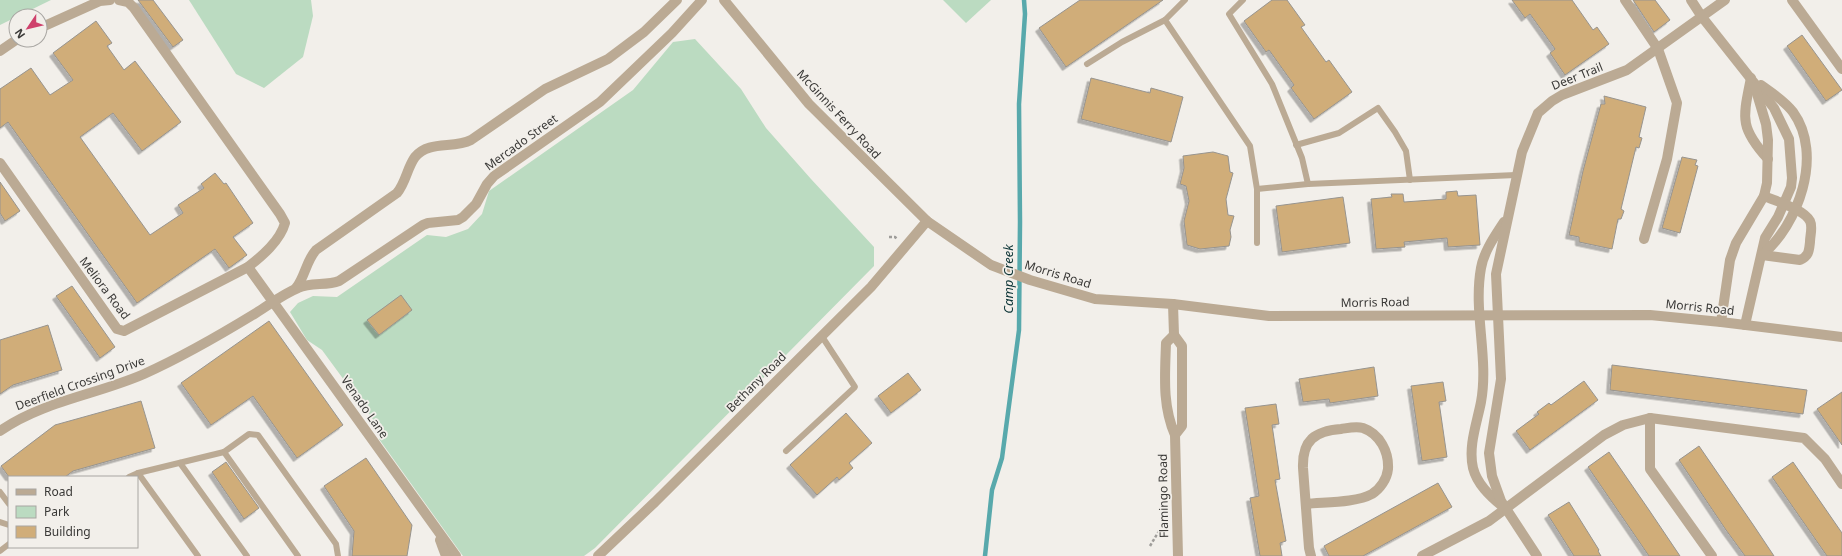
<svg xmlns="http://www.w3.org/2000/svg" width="1842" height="556" viewBox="0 0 1842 556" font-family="'Noto Sans',sans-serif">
	<defs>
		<filter id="shadow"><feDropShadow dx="-3.5" dy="3.5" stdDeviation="0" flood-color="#0004"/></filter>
	</defs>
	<rect width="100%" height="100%" fill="#f2efea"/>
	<g fill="#bbdbc1">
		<polygon points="0,0 51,0 0,25"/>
		<polygon points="189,0 311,0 313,16 303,57 264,88 236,74"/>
		<polygon points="943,0 991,0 966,23"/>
		<polygon points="695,39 741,89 766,128 811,179 874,247 874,266 595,548 584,556 463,556 379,439 380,429 322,350 307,340 290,312 298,303 313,296 337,297 427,235 446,237 468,229 482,214 489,191 633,90 673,42"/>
	</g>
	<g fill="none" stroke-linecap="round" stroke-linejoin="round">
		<polyline stroke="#58a9ac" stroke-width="4.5" points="985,556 992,490 1002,458 1019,330 1020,222 1019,104 1025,14 1024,0"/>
	</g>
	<g fill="#d0ad79" stroke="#97948f" filter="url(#shadow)">
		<polygon points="138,0 153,0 183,40 173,47"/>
		<polygon points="1080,0 1163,0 1066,67 1039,28"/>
		<polygon points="1272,0 1287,0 1305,25 1301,27 1326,62 1329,60 1352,92 1314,119 1291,88 1294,85 1269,50 1266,52 1244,21"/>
		<polygon points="1512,0 1572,0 1593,30 1597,27 1609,44 1565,75 1550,53 1555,49 1530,14 1525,18"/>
		<polygon points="1633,0 1655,0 1670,20 1654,32"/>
		<polygon points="96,21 112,43 107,46 124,70 135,61 181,122 142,151 113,113 80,137 150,235 183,213 178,205 204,188 201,184 215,173 224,184 226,183 253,223 233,237 247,255 229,268 215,249 137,303 8,122 0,128 0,89 31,68 50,95 73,80 53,53"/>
		<polygon points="1802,35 1842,90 1826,101 1787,46"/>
		<polygon points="1091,78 1150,93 1151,88 1183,97 1171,142 1081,119"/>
		<polygon points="1604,96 1646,107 1639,137 1642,138 1639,148 1636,147 1621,209 1624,211 1621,219 1618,219 1612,249 1579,242 1579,237 1569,235 1583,171 1601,104 1605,104"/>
		<polygon points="1213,152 1228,156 1230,172 1233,173 1226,199 1228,215 1234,216 1230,230 1231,237 1229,246 1200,249 1187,245 1184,221 1189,201 1186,186 1180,184 1184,168 1183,156"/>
		<polygon points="1682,157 1697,160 1695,165 1698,166 1680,233 1662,228"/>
		<polygon points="0,182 20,211 5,221 0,213"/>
		<polygon points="1457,191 1458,196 1476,195 1480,245 1448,247 1447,238 1404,242 1405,247 1376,249 1371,199 1392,197 1391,194 1403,194 1404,202 1446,199 1446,192"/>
		<polygon points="1343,197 1350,243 1282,252 1276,206"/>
		<polygon points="72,286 115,347 100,358 56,296"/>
		<polygon points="401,295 412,310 379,335 367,320"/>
		<polygon points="269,321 343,425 297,458 253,396 211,425 181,383"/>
		<polygon points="48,325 62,370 13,385 0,394 0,340"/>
		<polygon points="1612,365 1807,390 1803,414 1610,390"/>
		<polygon points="1374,367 1378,396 1330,403 1329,399 1303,402 1299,379"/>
		<polygon points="908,373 921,390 891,413 878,396"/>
		<polygon points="1584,381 1598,400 1530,450 1516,431 1539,414 1537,412 1549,403 1551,405"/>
		<polygon points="1443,382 1446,401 1439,402 1447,457 1422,461 1411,386"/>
		<polygon points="1842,392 1842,445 1817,409"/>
		<polygon points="141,401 155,448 73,471 65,477 9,477 1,466 55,425"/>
		<polygon points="1276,404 1279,424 1272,425 1280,479 1275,480 1286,541 1280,543 1282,556 1260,556 1250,498 1259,496 1245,408"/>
		<polygon points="846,413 872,443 849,463 853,468 839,480 837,477 817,495 790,465"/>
		<polygon points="1699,446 1754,526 1774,556 1745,556 1726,530 1679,460"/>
		<polygon points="1609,452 1649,510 1680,556 1649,556 1588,467"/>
		<polygon points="366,458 412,525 407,556 352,556 354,531 324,486"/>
		<polygon points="226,462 259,508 244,519 212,472"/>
		<polygon points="1793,462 1842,533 1842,556 1827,556 1772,477"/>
		<polygon points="1438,483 1452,507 1363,556 1329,556 1324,546"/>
		<polygon points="1569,502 1599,550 1598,551 1601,556 1574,556 1548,515"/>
	</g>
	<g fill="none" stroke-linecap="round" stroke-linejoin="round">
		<g stroke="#9f9d9a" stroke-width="2.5" stroke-dasharray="3 2" stroke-linecap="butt">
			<polyline points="889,237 895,237 897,239"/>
			<polyline points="1150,546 1159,531 1166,527"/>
		</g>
		<g stroke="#bbaa94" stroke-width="6">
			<polyline points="1185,0 1165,20 1250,146 1257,189 1308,184 1516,175"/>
			<polyline points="1243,0 1229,14 1272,84 1302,158 1308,184"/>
			<polyline points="1087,64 1122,42 1165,20"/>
			<polyline points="1296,145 1339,133 1378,108 1395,132 1406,151 1410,180"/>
			<polyline points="1257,243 1257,189"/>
			<polyline points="786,451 855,387 821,335"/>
			<polyline points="180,463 247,556"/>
			<polyline points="138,473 224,452"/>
			<polyline points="129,477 138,473 198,556"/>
			<polyline points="0,492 9,504"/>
			<polyline points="0,522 9,525"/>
			<polyline points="0,551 9,544"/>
			<polyline points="298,556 224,452 249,434 258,435 336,544 338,556"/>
		</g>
		<g stroke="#bbaa94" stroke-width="10">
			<polyline points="1625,0 1658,49 1677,103 1667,159 1644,239"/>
			<polyline points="1691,0 1702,17 1774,108 1789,139 1792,178 1791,187 1778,217 1765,238 1745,325"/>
			<polyline points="1792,0 1842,69"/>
			<polyline points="40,28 100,1 110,0"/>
			<polyline points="0,51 16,40"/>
			<path d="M1751,78C1743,118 1739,127 1768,159"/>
			<path d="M1761,85C1772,93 1785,101 1793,112C1824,155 1798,225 1762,255"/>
			<path d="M0,163L117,329L124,331L248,267C262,256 280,241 285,223L280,214L134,8L128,2L119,0"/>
			<path d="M1762,255L1800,260C1809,256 1809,251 1810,242C1810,235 1813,227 1810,221C1804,209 1775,201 1764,196"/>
			<polyline points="248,267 456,556"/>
			<path d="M296,288C305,277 306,261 316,250L397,193C406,182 407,168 415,157C429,140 453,149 471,140L545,89L608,59L644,32L677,0"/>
			<polyline points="1173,304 1174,335 1182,346 1182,426 1175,435"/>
			<polyline points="1721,322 1730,260 1736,243 1764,196 1767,183 1768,140 1766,124 1755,87"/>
			<path d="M1174,335L1166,343C1165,375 1162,405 1175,435L1178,556"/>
			<polyline points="1650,418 1650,469 1712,556"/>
			<path d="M0,431C43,401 96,395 144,374C182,357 220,335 256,313C269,305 283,294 298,288C311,282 326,286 339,281L423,225L428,223L458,220L463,217L476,204L487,184L494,176L600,102L672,33L702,0"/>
			<path d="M1306,504C1324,502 1356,503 1372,494C1380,489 1387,479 1388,469C1389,452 1380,434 1363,428C1356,426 1348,428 1341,429C1315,431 1302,440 1303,468L1309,548L1311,556"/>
			<path d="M1502,506C1490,496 1477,484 1473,468C1468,446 1477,423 1481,402C1489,358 1473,312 1481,268C1484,251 1495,236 1504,222"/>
			<polyline points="440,540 446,556"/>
			<polyline points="1422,556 1489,521 1604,435 1623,425 1650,418 1804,438 1825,459 1842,484"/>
			<polyline points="1537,556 1501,501 1492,476 1489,453 1501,379 1496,274 1522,152 1538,113 1552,101 1562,95 1627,70 1725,0"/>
		</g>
		<g stroke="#bbaa94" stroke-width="10">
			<polyline points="724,0 809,104 927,221 991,265 1030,280 1095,299 1173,304 1269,316 1650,315 1721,322 1842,337"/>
			<polyline points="598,556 655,502 871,287 927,221"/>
		</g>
	</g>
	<g text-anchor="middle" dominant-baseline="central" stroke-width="3.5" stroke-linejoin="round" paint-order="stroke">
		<g font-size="12" fill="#3a3937" stroke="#f2efea">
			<text transform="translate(1577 76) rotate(-22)">Deer Trail</text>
			<text transform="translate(839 114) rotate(47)">McGinnis Ferry Road</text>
			<text transform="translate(521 142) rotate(-36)">Mercado Street</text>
			<text transform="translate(1058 274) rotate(17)">Morris Road</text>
			<text transform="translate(105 288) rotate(53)">Meliora Road</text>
			<text transform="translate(1375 302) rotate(-1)">Morris Road</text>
			<text transform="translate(1700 307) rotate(6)">Morris Road</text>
			<text transform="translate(756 382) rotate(-45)">Bethany Road</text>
			<text transform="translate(80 383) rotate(-20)">Deerfield Crossing Drive</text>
			<text transform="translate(365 407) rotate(55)">Venado Lane</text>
			<text transform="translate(1163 496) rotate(-91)">Flamingo Road</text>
		</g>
		<g font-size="13" font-style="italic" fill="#0d3537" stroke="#f2efea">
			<text transform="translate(1008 279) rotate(-90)">Camp Creek</text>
		</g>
	</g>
	<rect x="8" y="476" width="130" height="72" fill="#f2efea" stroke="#a8a6a2"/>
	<rect x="16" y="489" width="20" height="6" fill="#bbaa94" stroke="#a8a6a2"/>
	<text x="44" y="496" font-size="12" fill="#3a3937">Road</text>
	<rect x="16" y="506" width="20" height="12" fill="#bbdbc1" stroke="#a8a6a2"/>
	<text x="44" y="516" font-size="12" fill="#3a3937">Park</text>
	<rect x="16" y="526" width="20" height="12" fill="#d0ad79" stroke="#a8a6a2"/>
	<text x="44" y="536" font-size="12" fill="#3a3937">Building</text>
	<g transform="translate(28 28) rotate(235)"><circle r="19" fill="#f2efea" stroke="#a8a6a2"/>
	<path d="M0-3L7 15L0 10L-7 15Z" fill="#cf416c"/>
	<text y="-6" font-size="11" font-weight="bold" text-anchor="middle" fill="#3a3937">N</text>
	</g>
</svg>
